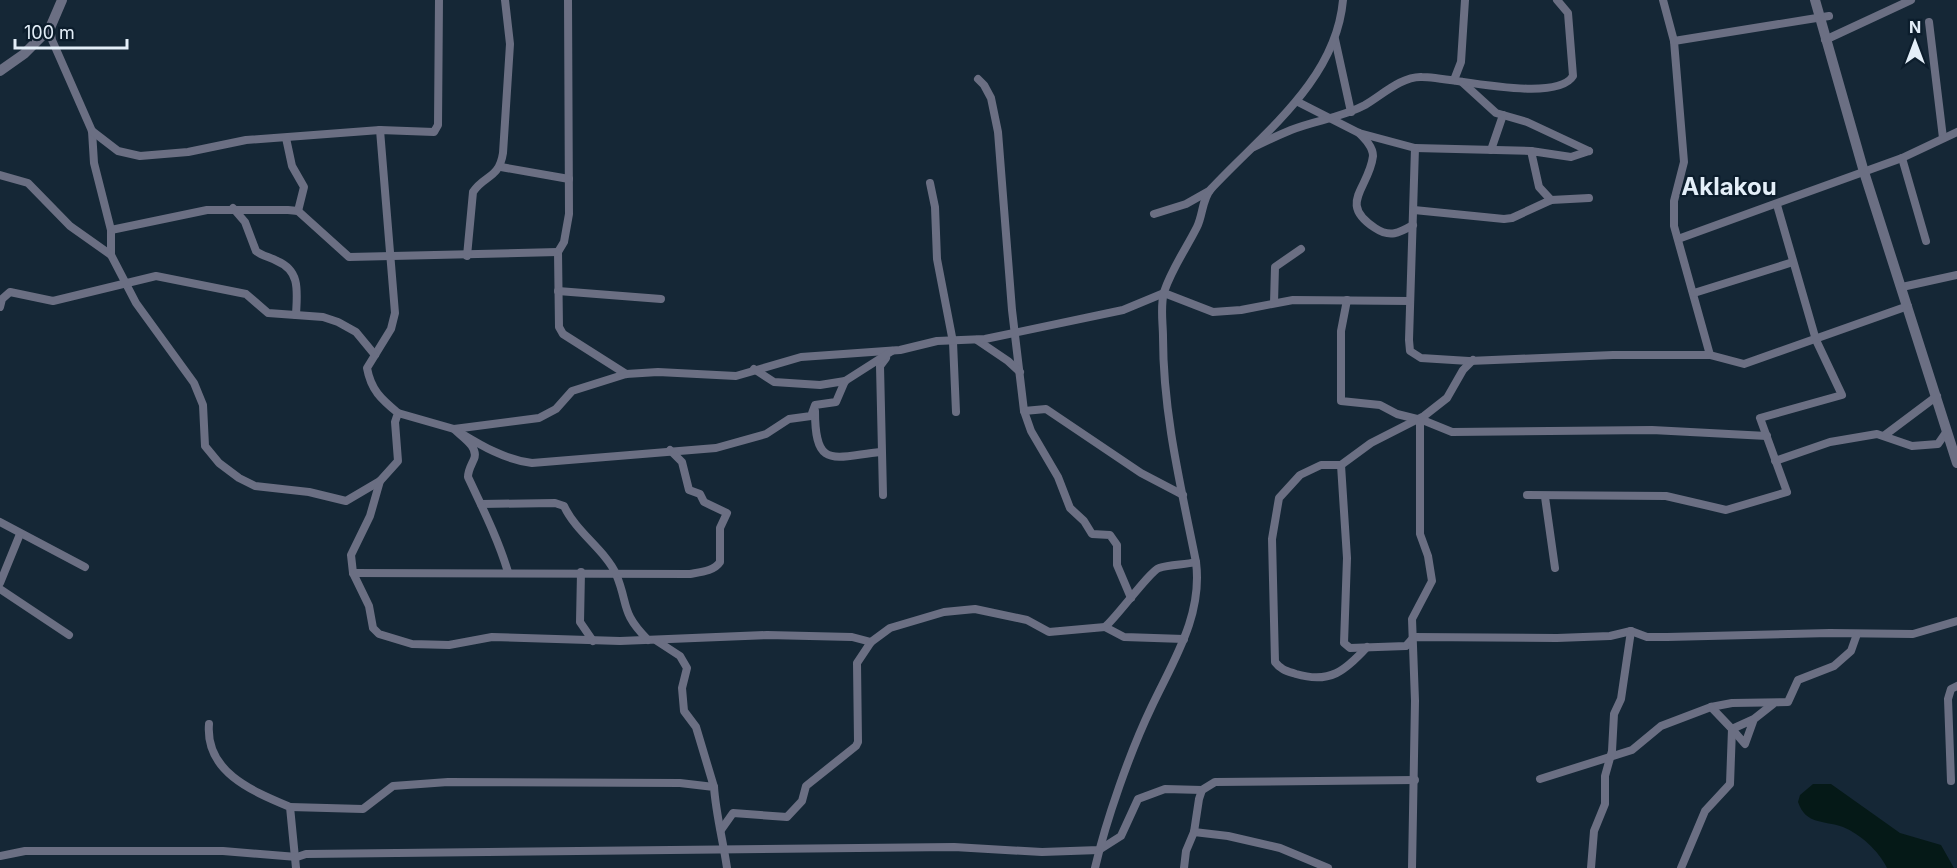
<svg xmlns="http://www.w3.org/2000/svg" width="1957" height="868" viewBox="0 0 1957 868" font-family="Inter,sans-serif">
	<rect width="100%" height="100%" fill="#152736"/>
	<path fill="#051917" d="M1813,784H1831L1900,833L1941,845L1954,868H1887C1879,851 1860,834 1843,827C1823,820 1806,825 1798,802L1800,795Z"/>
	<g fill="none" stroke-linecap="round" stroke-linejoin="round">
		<g stroke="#6b6f83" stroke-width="8">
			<polyline points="568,0 569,214 564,242 558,252 559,327 563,334 626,374"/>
			<polyline points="1663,0 1674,41 1684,162 1674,201 1674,226 1710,355"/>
			<polyline points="1929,22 1943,138"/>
			<polyline points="50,28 52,40 92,131 94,163 111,230 111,255 136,303 194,383 203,405 205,446 219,463 239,478 255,486 309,492 346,501 380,481"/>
			<polyline points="1335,39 1351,112"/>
			<polyline points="1825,40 1911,0"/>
			<polyline points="1674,41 1829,16"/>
			<polyline points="978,79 984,85 991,98 998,132 1012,310 1024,411 1031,431 1058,477 1070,508 1084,521 1092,534 1110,535 1117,545 1117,565 1131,598"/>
			<polyline points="1454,80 1461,62 1465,0"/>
			<polyline points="1462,82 1496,113 1527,122 1589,151"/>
			<polyline points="1298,102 1359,133 1415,148 1531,151"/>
			<path d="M380,130L395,313L391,329L367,368C371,390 381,399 398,413L395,422L398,461L380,481L370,516L351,555L353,573L369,606L373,628L379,634L412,644L449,645L492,637L620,641L767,635L852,637L871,642"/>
			<polyline points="92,131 118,151 140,156 188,152 246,140 380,130 434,132 438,125 439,0"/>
			<path d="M1359,133C1365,139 1373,147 1373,156C1369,189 1337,203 1375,228C1390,238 1399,233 1413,225"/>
			<polyline points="286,138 292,166 304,187 298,211"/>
			<path d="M1254,147C1266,141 1279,135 1291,130C1316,120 1341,118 1365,105C1382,95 1402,76 1422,77C1451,77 1556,104 1573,76L1568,13L1557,0"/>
			<polyline points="1415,148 1409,340 1410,351 1421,358 1469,361 1613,355 1710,355 1744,364 1908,306"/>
			<polyline points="1491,150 1503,115"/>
			<polyline points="1902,158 1926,241"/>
			<polyline points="501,167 569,179"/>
			<polyline points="0,175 28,183 70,226 111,255"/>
			<polyline points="930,183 935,207 937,259 953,342 956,412"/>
			<polyline points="1551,200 1539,187 1531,151 1571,157 1589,151"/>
			<path d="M233,208L245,222L256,251C262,256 270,257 277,261C301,271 297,292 296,315"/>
			<polyline points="1414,210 1504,219 1512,218 1551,200 1589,198"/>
			<polyline points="1154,214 1186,204 1209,191"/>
			<polyline points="111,230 207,210 288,210 298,211 349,257 558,252"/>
			<polyline points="1678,239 1902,158 1957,132"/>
			<path d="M467,256L473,192C484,175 499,179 503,153L510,44L505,0"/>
			<polyline points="1902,287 1957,275"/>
			<polyline points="558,291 661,299"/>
			<polyline points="1694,293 1793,262"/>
			<polyline points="1347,300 1341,331 1341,401 1380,405 1397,414 1417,419"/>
			<polyline points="1274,303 1275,267 1301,249"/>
			<polyline points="0,307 2,299 10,292 53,301 156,276 246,294 268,313 323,317 338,322 356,332 375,355"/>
			<polyline points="977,340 1008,361 1020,372"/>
			<polyline points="754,369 774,382 820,385 845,381"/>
			<path d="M815,411C815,470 833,457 880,452"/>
			<polyline points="1024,411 1046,409 1141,473 1183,495"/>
			<polyline points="398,413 454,429 539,418 556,409 572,391 626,374 658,372 736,376 801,357 900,350 937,341 985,339 1123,310 1164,293 1213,312 1241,310 1293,300 1410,301"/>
			<polyline points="1885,435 1937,396"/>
			<polyline points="1775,461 1830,442 1877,434 1912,446 1938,444 1947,431"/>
			<polyline points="1341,465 1347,558 1344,643 1350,648 1406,646 1414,637 1557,638 1610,636 1631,631 1647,637 1667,637 1830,633 1913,634 1957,621"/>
			<polyline points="883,495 880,366 886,358"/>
			<polyline points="1527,495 1666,496 1726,510 1787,492 1760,418 1842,395 1816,340 1777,205"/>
			<polyline points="1545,497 1555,568"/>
			<path d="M481,504L555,503L564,506C576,532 605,550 616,574C629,605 620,612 648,640"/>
			<polyline points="0,522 85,567"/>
			<path d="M508,572C498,539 483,509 468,477C468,470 471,466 474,459C479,447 462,437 454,429C479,444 502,459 532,463L716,448L766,434L789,419L811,416L815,405L836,402L845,381L892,351"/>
			<polyline points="581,572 580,622 593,641"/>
			<path d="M353,573L690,574C701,572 714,571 720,562V528L727,513L704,502L700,494L689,490L682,462L670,450"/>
			<polyline points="0,583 20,534"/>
			<polyline points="0,589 69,635"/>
			<polyline points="1105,627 1124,637 1184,639"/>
			<polyline points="657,641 680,656 687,668 682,688 684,711 696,727 714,787"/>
			<path d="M1367,647C1345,671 1330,684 1296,674C1287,671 1281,670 1275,662L1272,539L1279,498L1300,475L1321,465H1341L1371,443L1424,416L1447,398L1463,370L1473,360"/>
			<polyline points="1754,719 1732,729 1745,744 1754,719 1773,704"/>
			<path d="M209,724C205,772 252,791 290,807L296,868"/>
			<polyline points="1540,779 1632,750 1661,726 1711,707 1732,703 1788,702 1798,680 1834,666 1851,651 1857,634"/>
			<polyline points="1951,781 1948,699 1951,689 1957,686"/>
			<path d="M290,807L363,809L393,786L448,782L680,783L714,787C716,815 723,840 727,868"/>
			<path d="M721,830L733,813L787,817L802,801L806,786L856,746L858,742L857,663L871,642L890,628L944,612L975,609L1027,620L1049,632L1105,627C1117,617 1150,571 1159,568C1170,564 1185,565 1196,562"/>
			<polyline points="1194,832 1228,836 1280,848 1328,868"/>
			<polyline points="0,856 25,851 223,851 297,857 306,854 954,847 1042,852 1099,850 1121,836 1138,799 1165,789 1202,790"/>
			<path d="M1095,868C1106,820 1130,752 1151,708C1173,661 1203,616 1196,562C1181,487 1163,414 1163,337C1163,323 1160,307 1164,292C1172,268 1186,249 1197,227C1203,215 1202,199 1211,189C1262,134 1336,81 1343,0"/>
			<polyline points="1184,868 1186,851 1194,832 1199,799 1202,790 1215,782 1415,780"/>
			<polyline points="1412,868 1415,701 1412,619 1432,581 1428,556 1420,534 1420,419 1452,432 1652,430 1767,436"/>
			<polyline points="1591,868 1594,831 1605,804 1605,776 1612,751 1614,714 1621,699 1631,631"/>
			<polyline points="1681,868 1705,811 1730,784 1732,729 1711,707"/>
		</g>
		<g stroke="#6b6f83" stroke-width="10">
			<polyline points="1815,0 1864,172 1957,463"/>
			<polyline points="0,71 24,54 50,28 62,0"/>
		</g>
	</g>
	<g text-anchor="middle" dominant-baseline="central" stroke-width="4.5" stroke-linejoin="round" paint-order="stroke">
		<g font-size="24" font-weight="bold" fill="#e3eef8" stroke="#0c1d2c">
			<text x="1729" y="186">Aklakou</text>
		</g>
	</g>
	<g transform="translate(1915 42)" stroke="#0c1d2c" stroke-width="4.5" paint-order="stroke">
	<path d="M0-4.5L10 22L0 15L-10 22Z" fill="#e3eef8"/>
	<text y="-9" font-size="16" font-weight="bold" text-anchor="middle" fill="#e3eef8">N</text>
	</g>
	<path d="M15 39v9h112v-9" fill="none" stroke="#e3eef8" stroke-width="3"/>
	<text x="24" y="39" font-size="18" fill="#e3eef8" stroke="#0c1d2c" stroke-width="4.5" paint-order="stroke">100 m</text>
</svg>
